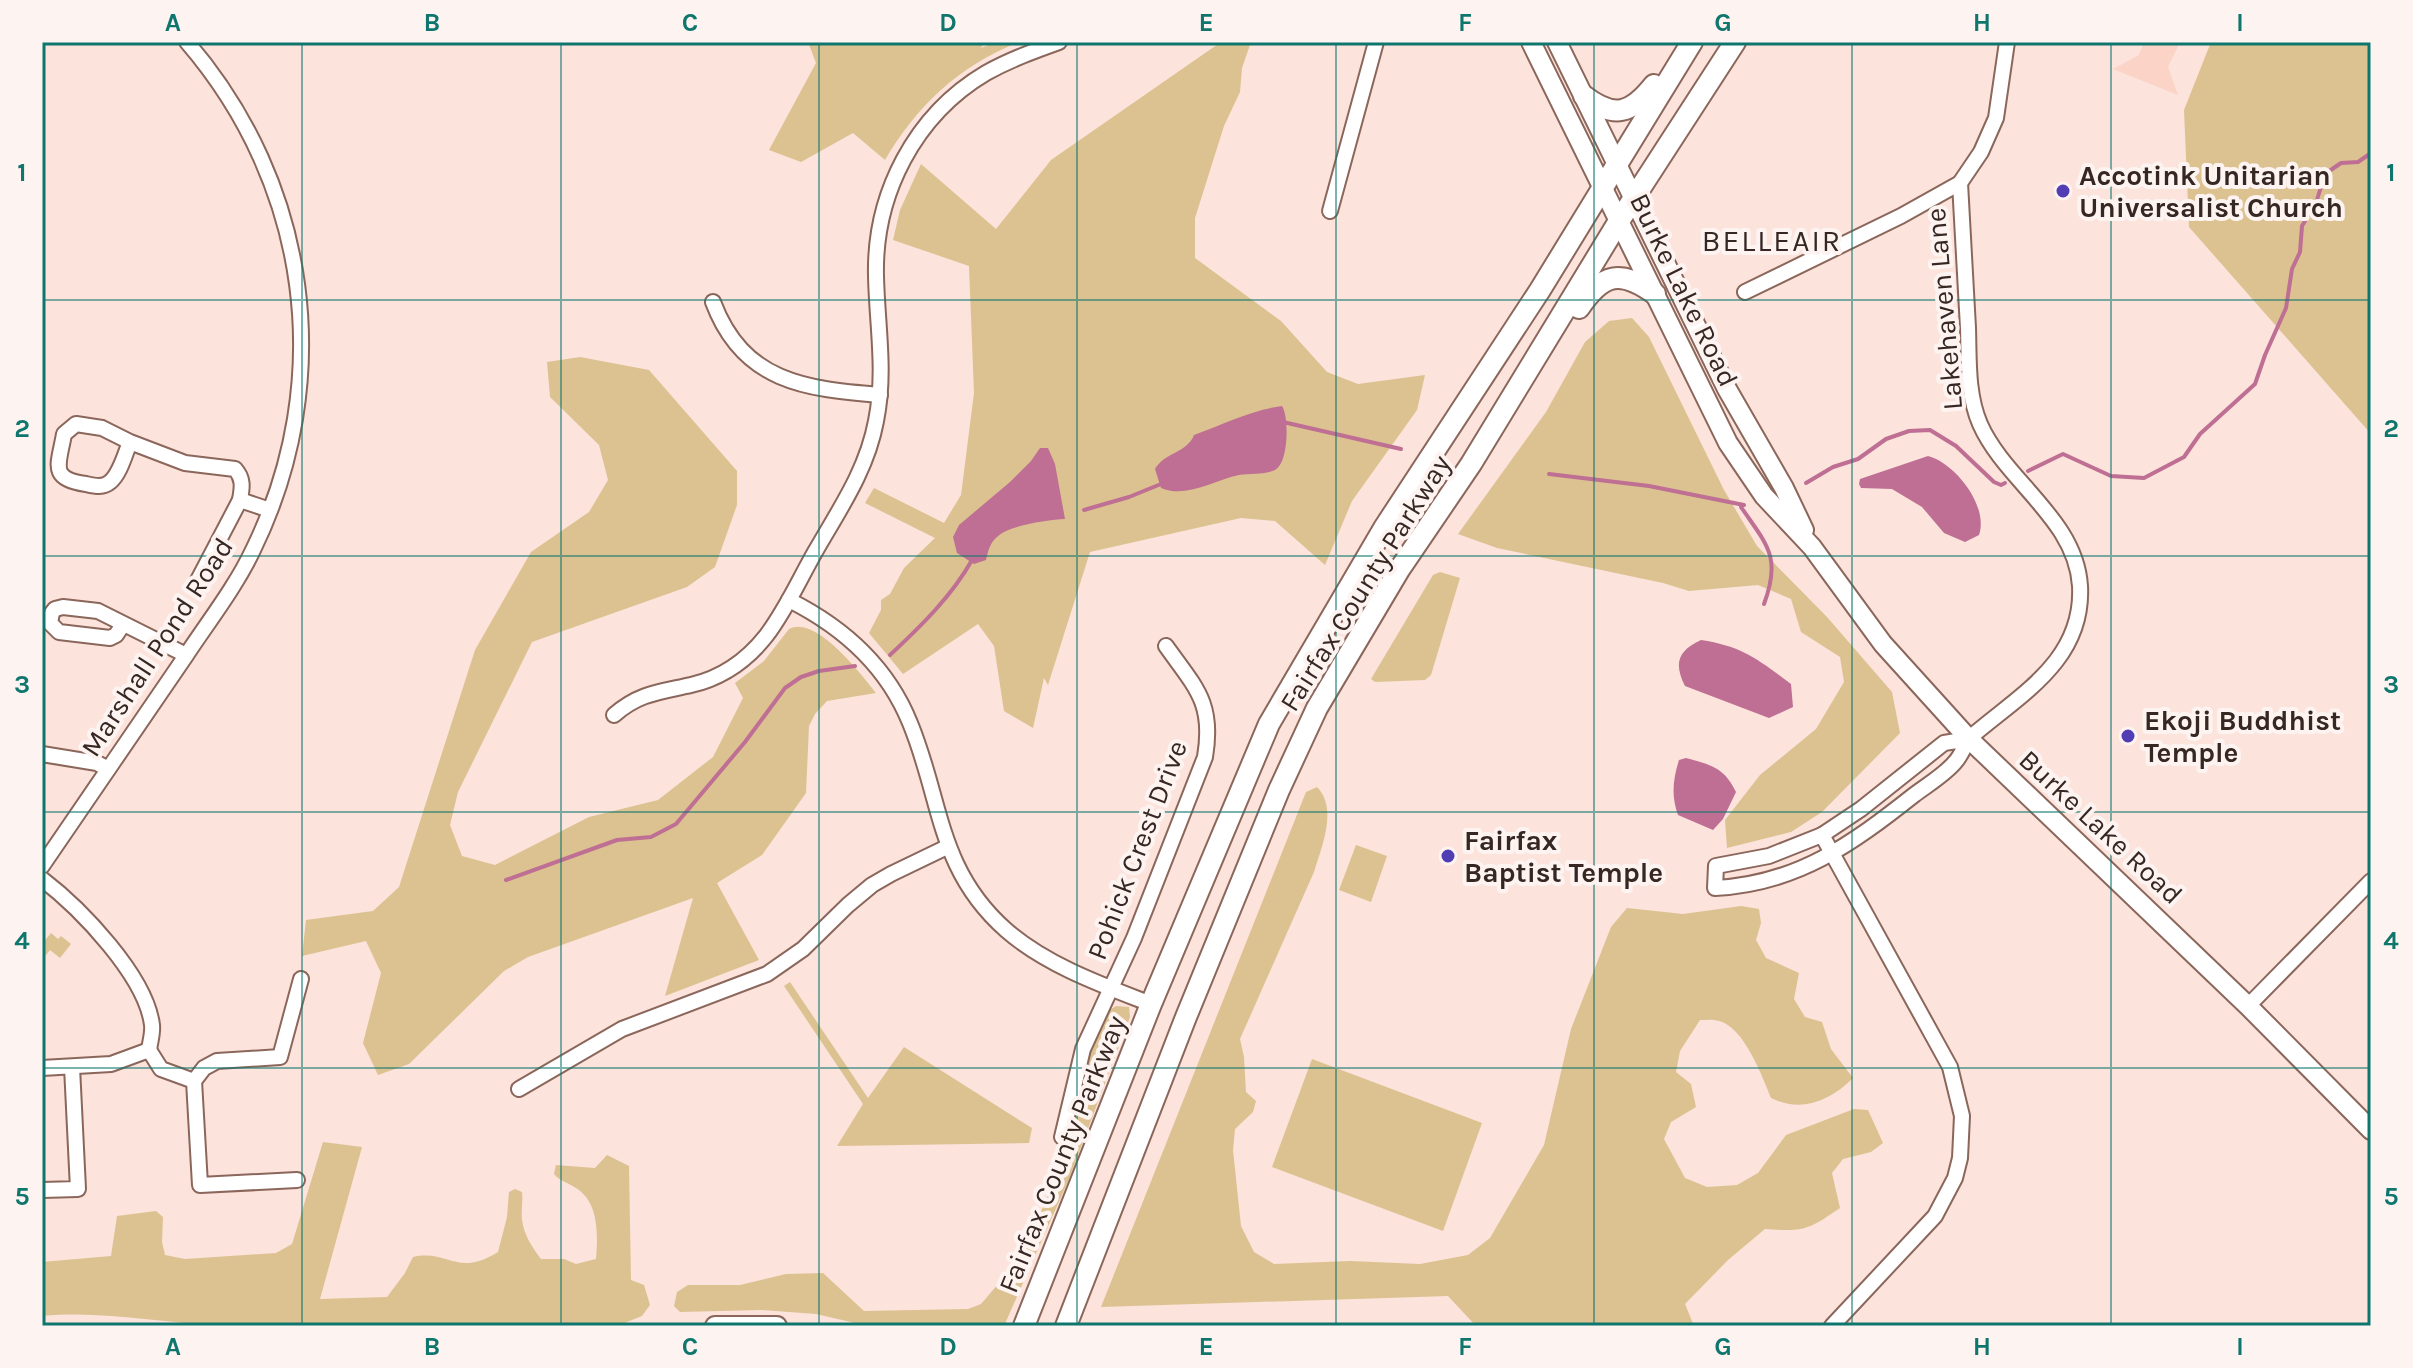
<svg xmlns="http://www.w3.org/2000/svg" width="2413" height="1368" viewBox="0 0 2413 1368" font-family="Karla,sans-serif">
	<rect width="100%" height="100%" fill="#fce3db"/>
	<polygon fill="#fbd3c7" points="2144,42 2180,42 2168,67 2178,95 2113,69 2139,55"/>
	<g fill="#dcc291">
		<path d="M808,42H985L981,48L996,42H1019C960,65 917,105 885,160L853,133L801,162L769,150L816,63Z"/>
		<polygon points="1221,42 1251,42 1242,68 1240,92 1224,126 1195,218 1195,258 1281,321 1327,372 1358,384 1425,375 1417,410 1352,501 1325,565 1275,521 1241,518 1090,552 1048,685 1044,678 1033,728 1004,711 994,646 978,624 903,674 869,633 881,610 881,600 890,594 904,568 935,538 865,503 874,488 944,523 961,495 974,393 969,266 893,240 900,210 921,164 996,229 1051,160"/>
		<polygon points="2211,42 2371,42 2371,434 2189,227 2184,110"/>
		<polygon points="1632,318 1649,337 1724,490 1757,546 1827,617 1892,692 1900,733 1822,812 1791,832 1727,848 1725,820 1760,775 1816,729 1844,682 1840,657 1801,632 1791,599 1758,585 1689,591 1663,583 1497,548 1458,534 1546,412 1585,342 1609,321"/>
		<path d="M580,357L649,370L737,471V505L715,567L687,587L532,642L458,792L450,825L462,856L495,865L589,817L658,800L713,757L743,698L735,683L764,661L789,629C816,615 861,674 876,693L827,701L815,714L809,726L806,793L762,855L717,883L759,960L665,996L693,898L528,957L504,971L409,1064L378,1075L363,1043L381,973L366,941L302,956L306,920L373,911L399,887L475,650L531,552L589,512L608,480L599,445L550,397L547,362Z"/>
		<polygon points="1440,572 1460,578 1431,675 1425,680 1375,682 1371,679 1433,575"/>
		<path d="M1317,787C1338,808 1322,846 1314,872L1240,1039L1244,1057L1246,1092L1256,1101L1253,1112L1235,1129L1233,1150L1241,1226L1254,1252L1274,1264L1350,1261L1420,1264L1468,1255L1490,1238L1544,1145L1571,1029L1611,927L1627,908L1683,914L1741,906L1759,909L1761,923L1756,940L1766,958L1799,973L1794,999L1805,1017L1822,1022L1831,1049L1853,1078C1830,1101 1801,1113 1771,1098C1762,1076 1744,1027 1719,1021C1713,1019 1706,1020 1700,1020L1680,1051L1676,1072L1691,1084L1696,1107L1671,1122L1664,1139L1685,1178L1707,1187L1737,1185L1758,1173L1786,1135L1854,1109L1868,1110L1883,1143L1871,1152L1843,1159L1832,1173L1840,1208C1808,1230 1804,1232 1765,1229L1728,1260L1685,1304L1694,1326H1476L1448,1296L1101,1307L1306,792Z"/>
		<polygon points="1356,845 1387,856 1371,902 1339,890"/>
		<polygon points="51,933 58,939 61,936 71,944 60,958 50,950 46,955 42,951 42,944"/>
		<polygon points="790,982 868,1098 904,1047 1032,1128 1029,1143 837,1146 863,1104 784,986"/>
		<polygon points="1116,1006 1129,1007 1130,1017 1069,1179 1004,1326 868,1326 816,1314 761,1310 680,1312 674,1306 677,1292 688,1285 740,1285 786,1274 823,1273 864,1311 968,1309 981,1304 1023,1255 1067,1149 1090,1054 1108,1011"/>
		<polygon points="1312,1059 1482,1123 1443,1231 1272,1167"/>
		<path d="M323,1142L362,1147L320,1299L387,1297L405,1273L413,1257C449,1249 456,1278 498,1252L507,1217L509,1192L515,1189L522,1192C523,1202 521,1211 522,1220C524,1235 532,1247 541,1259H564L576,1264L596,1259C598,1235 599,1202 576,1188C567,1182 561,1182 554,1174L556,1165L595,1168L607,1155L629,1166L631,1280L644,1285L650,1305L642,1316L617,1326C484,1326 352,1327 219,1325C160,1323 102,1310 42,1316V1262L111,1256L117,1216L156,1211L163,1217L162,1242L165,1255L185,1259L276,1253L292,1244Z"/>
	</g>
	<g fill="#be6f93">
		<path d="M1282,406C1289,416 1289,463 1275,470C1265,475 1250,473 1239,475C1214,480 1186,499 1161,488L1155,469C1165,452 1187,453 1194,435C1224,424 1251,410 1282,406Z"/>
		<path d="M1040,448H1048L1055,464L1065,519C1048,520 1009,525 997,537C990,543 988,551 986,560L974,564L957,553L953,537L959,525L1010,482L1031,461Z"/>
		<path d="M1928,456C1955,463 1989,506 1979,535L1965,542L1944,533L1922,507L1892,489L1861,488L1859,484L1860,479Z"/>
		<path d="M1701,640C1742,646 1759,660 1791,684L1793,707L1769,718L1685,686C1674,664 1677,651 1701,640Z"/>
		<path d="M1686,758C1711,765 1724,767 1736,792L1723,819L1713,830L1678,815C1671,796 1673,779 1679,760Z"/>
	</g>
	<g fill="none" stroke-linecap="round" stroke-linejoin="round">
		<g stroke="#be6f93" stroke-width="4">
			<polyline points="1283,422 1401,449"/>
			<polyline points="2028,471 2063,454 2111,476 2144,478 2184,457 2200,434 2255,384 2265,355 2286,308 2292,269 2300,252 2302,226 2316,203 2325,174 2341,163 2358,162 2371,153"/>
			<polyline points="1549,474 1649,486 1744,505"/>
			<polyline points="1806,483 1833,467 1858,459 1886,439 1909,431 1930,430 1956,446 1994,482 2001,485 2005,483"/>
			<path d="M1741,507C1766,544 1782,556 1764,604"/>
			<polyline points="1084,510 1129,497 1161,484"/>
			<path d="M890,655C920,627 952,596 972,560"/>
			<polyline points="506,880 617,840 651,837 676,824 745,742 785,688 801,677 819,671 855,666"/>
		</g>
		<defs>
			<g id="minor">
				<path d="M1960,183C1963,231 1965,280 1968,328C1969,359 1967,394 1980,424C2005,481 2076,519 2080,586C2084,660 2021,694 1972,736C1965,743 1963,753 1956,761C1946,774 1927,785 1914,795C1852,844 1797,884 1715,888L1716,866L1769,856L1822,835L1861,809L1944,743L1969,739"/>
				<polyline points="1330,211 1376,42"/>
				<polyline points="1745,292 1901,216 1960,183 1981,152 1996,118 2007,42"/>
				<path d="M713,302C743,382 805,389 880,395"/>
				<path d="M130,442L102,428L76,424L64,434C59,464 48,479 86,484C95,486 103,488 110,482C120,474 125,454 130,442L185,463L235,469C244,479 242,488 240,500L270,510"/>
				<polyline points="195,586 240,500"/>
				<path d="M789,600C843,627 887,666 910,723C942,800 937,869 1006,930C1046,965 1102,985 1151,1004"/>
				<polyline points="122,626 116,635 110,638 59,632 50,623 52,613 55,609 63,607 98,611 186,655"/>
				<path d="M614,715C639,693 660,692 691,685C721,678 747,660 766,636C786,610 799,580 815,552C839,510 867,470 876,421C886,372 877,325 876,276C874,194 915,115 986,73C1009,60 1034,51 1059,42"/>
				<polyline points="42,754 97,763 108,769"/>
				<polyline points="1822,835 1950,1067 1962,1116 1960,1158 1955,1178 1935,1216 1832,1326"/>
				<path d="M42,866C90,796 137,727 185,657C208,622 235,588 253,550C336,380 310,185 187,42"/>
				<path d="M42,879C80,908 146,976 152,1025C153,1033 150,1042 149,1050"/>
				<polyline points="2248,1006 2371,881"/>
				<polyline points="149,1050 161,1069 194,1081 204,1068 217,1061 280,1057 301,979"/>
				<polyline points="42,1068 111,1064 149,1050"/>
				<polyline points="194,1081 200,1185 297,1180"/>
				<polyline points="519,1089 622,1029 767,974 803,949 848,905 872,885 891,874 947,847"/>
				<path d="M1062,1137L1083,1049L1134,938L1205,757C1214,703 1196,688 1166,646"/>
				<polyline points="42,1190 78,1189 72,1067"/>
			</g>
			<g id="major">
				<polyline points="1531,42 1728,443 1764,496 1812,547 1883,644 1969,739 2248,1006 2371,1130"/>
				<polyline points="1557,42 1727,389 1784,488 1804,530"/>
				<polyline points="715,1326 777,1326"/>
			</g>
			<g id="highway">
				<path d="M1584,96C1614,119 1631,114 1654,85"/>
				<path d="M1579,308C1603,273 1620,269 1655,294"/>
				<polyline points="1024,1326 1151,1004 1269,724 1384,528 1540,290 1692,42"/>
				<polyline points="1066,1326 1186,1017 1279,790 1317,708 1399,570 1471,464 1619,221 1735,42"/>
			</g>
		</defs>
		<use href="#minor" stroke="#8b665b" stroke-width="18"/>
		<use href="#major" stroke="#8b665b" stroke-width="22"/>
		<use href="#highway" stroke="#8b665b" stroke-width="24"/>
		<use href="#minor" stroke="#fff" stroke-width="14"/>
		<use href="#major" stroke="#fff" stroke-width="18"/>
		<use href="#highway" stroke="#fff" stroke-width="20"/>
	</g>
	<path fill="none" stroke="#0f766e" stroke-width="2" stroke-opacity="0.55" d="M302,42V1326M561,42V1326M819,42V1326M1077,42V1326M1336,42V1326M1594,42V1326M1852,42V1326M2111,42V1326M42,300H2371M42,556H2371M42,812H2371M42,1068H2371"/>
	<g fill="#513eb5" stroke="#fdf4f2" stroke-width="3">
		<circle cx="2063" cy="191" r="8"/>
		<circle cx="2128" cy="736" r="8"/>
		<circle cx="1448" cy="856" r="8"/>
	</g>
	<g text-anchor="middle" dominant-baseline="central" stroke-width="8" stroke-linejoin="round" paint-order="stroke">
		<g font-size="28" font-weight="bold" fill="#372723" stroke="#fdf4f2" text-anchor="start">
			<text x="2079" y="175">Accotink Unitarian<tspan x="2079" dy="32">Universalist Church</tspan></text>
			<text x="2144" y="720">Ekoji Buddhist<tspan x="2144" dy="32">Temple</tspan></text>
			<text x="1464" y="840">Fairfax<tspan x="1464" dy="32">Baptist Temple</tspan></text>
		</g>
		<g font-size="28" fill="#372723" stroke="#fdf4f2">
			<text transform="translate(1684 290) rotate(64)">Burke Lake Road</text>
			<text transform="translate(1944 309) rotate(-95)">Lakehaven Lane</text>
			<text transform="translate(1365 583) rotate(-58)">Fairfax County Parkway</text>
			<text transform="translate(157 647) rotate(-57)">Marshall Pond Road</text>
			<text transform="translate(2101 827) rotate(43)">Burke Lake Road</text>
			<text transform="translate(1137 850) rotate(-69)">Pohick Crest Drive</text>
			<text transform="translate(1062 1154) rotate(-68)">Fairfax County Parkway</text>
		</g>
		<g font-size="30" letter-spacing="2" fill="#372723" stroke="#fdf4f2">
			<text x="1772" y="241">BELLEAIR</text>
		</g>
	</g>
	<rect width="2413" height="1368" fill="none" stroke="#fdf4f2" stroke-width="88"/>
	<rect x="44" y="44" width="2325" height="1280" fill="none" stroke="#0f766e" stroke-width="3"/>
	<g font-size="26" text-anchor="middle" font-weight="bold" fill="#0f766e">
		<text x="173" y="31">A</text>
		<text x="432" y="31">B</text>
		<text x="690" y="31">C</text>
		<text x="948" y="31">D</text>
		<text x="1206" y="31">E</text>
		<text x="1465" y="31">F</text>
		<text x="1723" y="31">G</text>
		<text x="1982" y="31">H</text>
		<text x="2240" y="31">I</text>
		<text x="22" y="181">1</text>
		<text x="2391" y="181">1</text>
		<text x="22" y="437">2</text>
		<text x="2391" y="437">2</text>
		<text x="22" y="693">3</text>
		<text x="2391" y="693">3</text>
		<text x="22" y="949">4</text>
		<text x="2391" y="949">4</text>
		<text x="22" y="1205">5</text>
		<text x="2391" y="1205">5</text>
		<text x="173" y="1355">A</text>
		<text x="432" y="1355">B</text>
		<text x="690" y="1355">C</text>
		<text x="948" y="1355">D</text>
		<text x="1206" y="1355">E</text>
		<text x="1465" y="1355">F</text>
		<text x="1723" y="1355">G</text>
		<text x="1982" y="1355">H</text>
		<text x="2240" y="1355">I</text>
	</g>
</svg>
